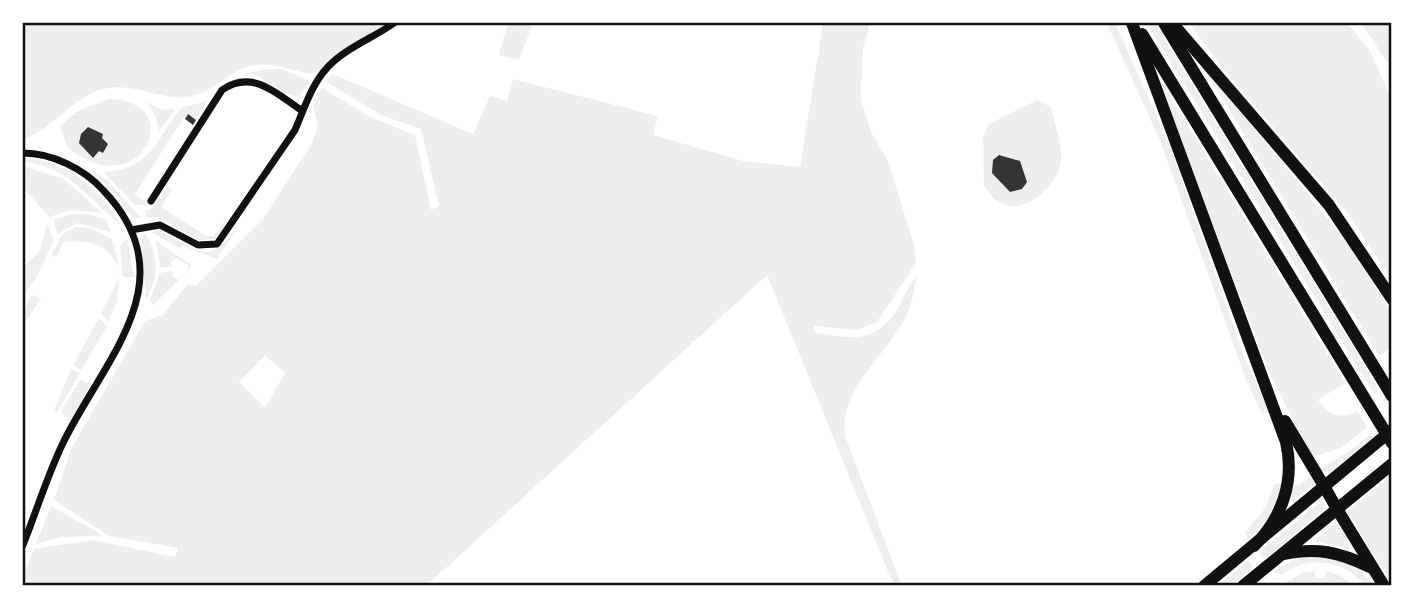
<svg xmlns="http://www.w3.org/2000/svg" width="1415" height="609" viewBox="0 0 1415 609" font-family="'Roboto Condensed',sans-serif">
	<rect width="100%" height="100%" fill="#fff"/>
	<g fill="#eee" fill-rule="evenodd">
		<path d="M23,23H393L323,72C302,78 280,61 255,65C227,70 212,96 183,97C156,99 132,82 104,89C73,96 53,130 23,139Z"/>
		<polygon points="508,23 533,23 519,60 499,55"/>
		<path d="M823,23H870L863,48L861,99L871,132L888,161L914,245L916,263L877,322L857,330L814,326L816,333C851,338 876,345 898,308C904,297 909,285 917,275C914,289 912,304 906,317C885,357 840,387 845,436L902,586H894L767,275L426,586H23V575L34,549L92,540L175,557L178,548L109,536L54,500L72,447L145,321L163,315L188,284L196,286L263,219L312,143L318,127L313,103L322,88L372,118L415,135L431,210L439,206L421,129L381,115L325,81L333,74L473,134L490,96L507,101L513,79L658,116L653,135L743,161L800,167ZM265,355L285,373L265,407L239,382Z"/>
		<polygon points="1107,23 1115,23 1170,146 1244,356 1271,415 1265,408 1263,416 1247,382 1161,143"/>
		<polygon points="1147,23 1155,23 1366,368 1379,390 1374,394"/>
		<polygon points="1189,23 1347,23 1370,51 1392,100 1392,280 1349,215 1224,70"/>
		<polygon points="1361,23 1392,23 1392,69"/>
		<polygon points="1200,62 1352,249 1392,314 1392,347 1379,356"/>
		<path d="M265,69H282L310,81L300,96C282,97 267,77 249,73Z"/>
		<path d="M1154,70L1345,383L1318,400C1329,414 1340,421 1357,411L1367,427L1341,448L1312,457L1268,370Z"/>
		<path d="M108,99C191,100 140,208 67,147L60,126L78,111Z"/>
		<path d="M1037,100L1051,107C1055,123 1062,144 1061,160C1061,181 1030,210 1009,206C998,204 990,195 984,186L983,137L989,124Z"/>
		<path d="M207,101L196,119L188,113L182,120L135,194L149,205H135L103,172C152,169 154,142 181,108Z"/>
		<polygon points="147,102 163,110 175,109 159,131 156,117"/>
		<path d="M23,158C67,160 101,189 122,226C90,201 68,165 23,162Z"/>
		<polygon points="23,166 64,179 102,213 71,210 49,217 23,187"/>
		<polygon points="87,166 108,181 142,219 131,216 118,197"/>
		<polygon points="168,187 172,190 161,207 206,236 214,236 223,223 225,225 215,239 199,240 164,220 146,217 145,211 153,208"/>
		<polygon points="72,214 88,214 106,220 111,232 77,223 57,234 54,220"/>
		<path d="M242,221L217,259L183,246L178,248L151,232L158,230C204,252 207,269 242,221Z"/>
		<polygon points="47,225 54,240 35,280 23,295 23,267 39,252"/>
		<path d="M75,227L90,228L112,239L119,268C107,241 87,241 64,241L56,257L51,255L63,234Z"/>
		<path d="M145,233C159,255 159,277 146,299L141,241Z"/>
		<polygon points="127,238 134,277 123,277 120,246"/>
		<polygon points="156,241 190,264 190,269 153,305 150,300 160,273 172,271 173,277 179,279 189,269 188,265 176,258 171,262 172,267 160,267"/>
		<polygon points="119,278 117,301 108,322 101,313"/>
		<polygon points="32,295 41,298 23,326 23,311"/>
		<polygon points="99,318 107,327 81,370 73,365"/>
		<polygon points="71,369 80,373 57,413 54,410"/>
		<polygon points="81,379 91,385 70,420 61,411"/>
		<polygon points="1371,434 1373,437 1330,473 1321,471 1320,469 1347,453"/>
		<polygon points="1392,474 1392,583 1347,512"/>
		<polygon points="1311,476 1315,484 1291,502 1293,485 1299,485"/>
		<polygon points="1282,483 1273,511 1249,540 1245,533 1266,507 1274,484"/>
		<polygon points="1320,502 1324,502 1326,508 1264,559 1259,552"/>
		<polygon points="51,506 96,531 102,536 61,537 36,544"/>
		<polygon points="1336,522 1351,546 1349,549 1314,541"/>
		<path d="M1328,555L1356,566L1375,586H1366C1342,560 1311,554 1281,575L1274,571L1301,556Z"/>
		<polygon points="1248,561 1253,568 1231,586 1217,586"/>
		<polygon points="1315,571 1315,578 1325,578 1326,571 1341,576 1355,586 1279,586 1304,572"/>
	</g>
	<g fill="#353535">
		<polygon points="188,114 196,120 193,125 185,119"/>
		<polygon points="88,127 103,134 102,138 108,144 103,153 99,151 93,158 79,143 81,134"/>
		<polygon points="999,155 1020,161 1027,182 1022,189 1010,192 992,173 993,160"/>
	</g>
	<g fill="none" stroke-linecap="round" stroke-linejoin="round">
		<g stroke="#111" stroke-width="7">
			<path d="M23,153C52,153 84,169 103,190C190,281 102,361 62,445C47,477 36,512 23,545"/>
			<path d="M151,201L222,90C252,69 276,93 301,110"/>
			<path d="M131,230L160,225L198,245L217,244L295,130C305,107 313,79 333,62C350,46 375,37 394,23"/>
		</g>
		<g stroke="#111" stroke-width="12">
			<polyline points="1324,486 1337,509"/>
			<polyline points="1204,586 1392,430"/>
			<polyline points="1243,586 1392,464"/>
		</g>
		<g stroke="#111" stroke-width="12">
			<path d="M1132,23L1286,442C1295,481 1282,518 1254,546"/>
			<polyline points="1164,23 1392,396"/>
			<polyline points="1172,23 1329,205 1392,299"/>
			<polyline points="1142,34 1392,443"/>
			<polyline points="1285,421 1324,486"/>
			<polyline points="1337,509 1384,586"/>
			<path d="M1283,554C1317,547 1339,552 1370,567"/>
		</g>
	</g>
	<rect width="1415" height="609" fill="none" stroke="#ffffff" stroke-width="49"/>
	<rect x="24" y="24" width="1366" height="560" fill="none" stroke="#111" stroke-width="2.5"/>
</svg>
